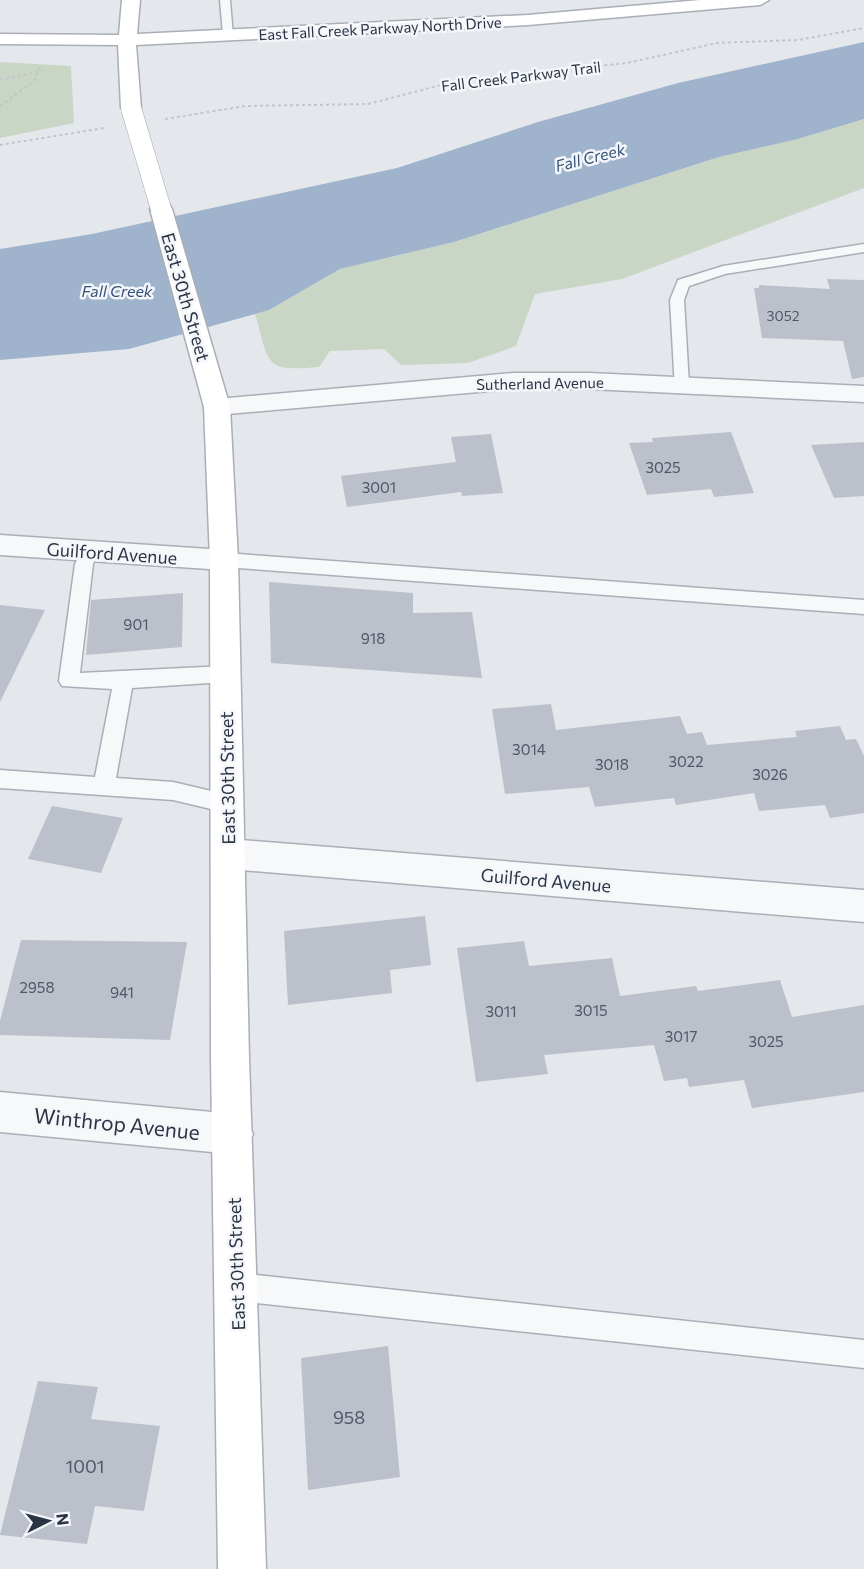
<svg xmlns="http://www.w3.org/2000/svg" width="864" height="1569" viewBox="0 0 864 1569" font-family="Commissioner,sans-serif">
	<rect width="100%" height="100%" fill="#e4e7ec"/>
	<g fill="#c9d6c5">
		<polygon points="0,62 71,66 74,123 0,138"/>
		<path d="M864,119V188L622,279L535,294L516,346L468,363L401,365L384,349L330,351L319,367C262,372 270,364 255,314L269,310L340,269L454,242L719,157L798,139Z"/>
	</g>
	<polygon fill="#9fb4cc" points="864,42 864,119 798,139 719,157 454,242 340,269 269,310 255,314 129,349 0,360 0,249 92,234 397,168 538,122 678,83"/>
	<g fill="#bbc0ca">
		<polygon points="827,279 864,280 864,377 852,379 843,341 762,338 754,288 759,288 759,285 830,289"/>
		<polygon points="731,432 754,493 714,497 711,489 647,495 629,443 653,442 652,438"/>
		<polygon points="491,434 503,493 462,496 461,492 347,507 341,476 456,462 451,437"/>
		<polygon points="864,442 864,496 834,498 811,445"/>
		<polygon points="269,582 413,593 413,613 472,612 482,678 271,663"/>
		<polygon points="183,593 182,647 86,655 91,600"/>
		<polygon points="0,605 45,610 0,702"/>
		<polygon points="551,704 556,730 680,716 687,734 702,732 707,745 797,737 795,731 840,726 846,740 856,739 864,756 864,813 830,818 825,805 759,811 754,793 676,805 674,798 595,807 589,787 505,794 492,709"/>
		<polygon points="52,806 123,818 101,873 28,859"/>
		<polygon points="425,916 431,965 390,970 392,993 288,1005 284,931"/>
		<polygon points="21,940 187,942 170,1040 0,1035 0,1021"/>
		<polygon points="524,941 529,966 612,958 620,996 696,986 698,991 780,980 792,1017 864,1005 864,1092 752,1108 744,1080 689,1087 687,1078 664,1081 654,1045 544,1055 548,1074 476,1082 457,948"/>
		<polygon points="388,1346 400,1477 308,1490 301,1358"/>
		<polygon points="38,1381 98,1387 91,1419 160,1426 144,1511 95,1506 87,1544 0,1535"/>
	</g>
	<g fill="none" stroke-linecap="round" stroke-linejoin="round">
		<defs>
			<g id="lane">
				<polygon points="220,0 230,0 233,37 223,35"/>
				<polygon points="864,244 864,252 725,274 689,286 684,300 689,385 687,389 675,389 670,300 678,280 723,266"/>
				<polygon points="90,545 96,546 99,551 93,564 80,673 225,666 232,669 235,674 232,679 225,682 132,688 116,778 173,782 228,795 236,798 239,804 236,810 228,813 173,800 0,788 0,770 95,777 112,689 62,686 59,681 75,564 84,546"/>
				<polygon points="224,553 864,600 864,614 224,567 218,565 215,560 218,555"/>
				<polygon points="237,1273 864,1340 864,1368 237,1301 227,1297 223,1287 227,1277"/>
			</g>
			<g id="street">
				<polygon points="514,373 590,373 864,386 864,402 590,389 514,389 217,415 208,413 204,407 208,401 217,399"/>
				<polygon points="0,535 224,550 234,553 238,560 234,567 224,570 0,555"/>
				<polygon points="229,839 864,890 864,922 229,869 217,865 212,854 217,843"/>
				<polygon points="0,1092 233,1114 247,1120 253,1134 247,1148 233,1154 0,1132"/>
			</g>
			<g id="secondary">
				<polygon points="122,0 140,0 137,34 528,15 700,0 769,0 760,5 528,25 136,45 141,108 131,114 121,108 118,45 0,44 0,34 119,35"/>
				<polygon points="161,203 169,204 172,209 230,407 238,560 249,1058 266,1569 218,1569 211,1058 210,560 204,407 150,209 153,204"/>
			</g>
		</defs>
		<use href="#lane" stroke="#a9aeb7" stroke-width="3"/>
		<use href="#street" stroke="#a9aeb7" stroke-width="3"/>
		<use href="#secondary" stroke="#a9aeb7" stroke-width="3"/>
		<g stroke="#c2c5cb" stroke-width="2" stroke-dasharray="3 3" stroke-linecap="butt">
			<polyline points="0,80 37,72"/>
			<polyline points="0,106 34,81 41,65"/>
			<polyline points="165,119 245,106 368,104 441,85 493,77 627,63 717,43 798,40 864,28"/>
			<polyline points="0,145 104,128"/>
		</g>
		<use href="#lane" fill="#f7f8fa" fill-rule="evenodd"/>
		<use href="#street" fill="#f7f8fa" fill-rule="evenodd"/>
		<use href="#secondary" fill="#fff" fill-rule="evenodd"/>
		<defs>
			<polyline id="secondary-bridge" points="131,108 161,209"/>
		</defs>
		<use href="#secondary-bridge" stroke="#a9aeb7" stroke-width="21" stroke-linecap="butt"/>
		<use href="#secondary-bridge" stroke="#fff" stroke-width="20"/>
	</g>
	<g text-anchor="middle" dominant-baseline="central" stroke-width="5" stroke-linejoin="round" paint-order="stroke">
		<g font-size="14" fill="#4f5766">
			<text x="783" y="315">3052</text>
		</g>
		<g font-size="15" fill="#2b3445" stroke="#f4f6f9">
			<text transform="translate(380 28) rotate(-3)">East Fall Creek Parkway North Drive</text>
			<text transform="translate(521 76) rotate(-7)">Fall Creek Parkway Trail</text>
			<text transform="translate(540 383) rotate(-1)">Sutherland Avenue</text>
		</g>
		<g font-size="15" fill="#4f5766">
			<text x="663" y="467">3025</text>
			<text x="379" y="487">3001</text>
			<text x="136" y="624">901</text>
			<text x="373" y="638">918</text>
			<text x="529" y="749">3014</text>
			<text x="686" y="761">3022</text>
			<text x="612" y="764">3018</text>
			<text x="770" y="774">3026</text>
			<text x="37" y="987">2958</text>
			<text x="122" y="992">941</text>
			<text x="591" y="1010">3015</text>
			<text x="501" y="1011">3011</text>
			<text x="681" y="1036">3017</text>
			<text x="766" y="1041">3025</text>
		</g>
		<g font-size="16" font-style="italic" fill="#34527a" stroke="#f4f6f9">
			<text transform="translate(590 157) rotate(-14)">Fall Creek</text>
			<text x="117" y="290">Fall Creek</text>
		</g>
		<g font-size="18" fill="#2b3445" stroke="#f4f6f9">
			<text transform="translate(186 297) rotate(74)">East 30th Street</text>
			<text transform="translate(112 553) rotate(4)">Guilford Avenue</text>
			<text transform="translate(227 778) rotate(-91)">East 30th Street</text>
			<text transform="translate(546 880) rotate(5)">Guilford Avenue</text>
			<text transform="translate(236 1264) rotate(-92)">East 30th Street</text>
		</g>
		<g font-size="18" fill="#4f5766">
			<text x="349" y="1417">958</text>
			<text x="85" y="1466">1001</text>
		</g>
		<g font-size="21" fill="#2b3445" stroke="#f4f6f9">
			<text transform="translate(117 1123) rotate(6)">Winthrop Avenue</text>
		</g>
	</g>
	<g transform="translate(48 1521) rotate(84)" stroke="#f4f6f9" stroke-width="4.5" paint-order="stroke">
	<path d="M0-4.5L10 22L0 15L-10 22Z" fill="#2b3445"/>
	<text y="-9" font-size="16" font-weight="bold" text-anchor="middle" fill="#2b3445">N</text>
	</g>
</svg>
